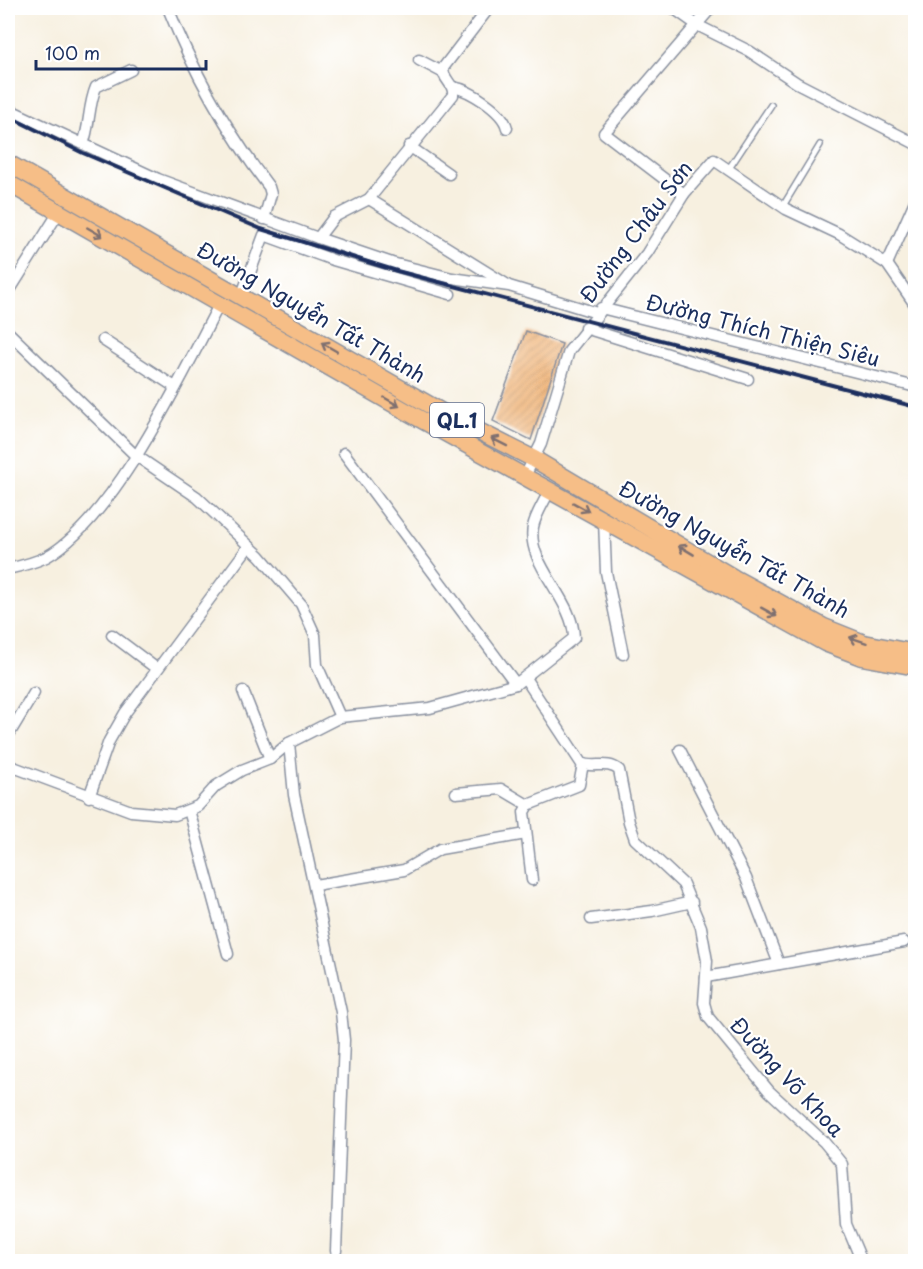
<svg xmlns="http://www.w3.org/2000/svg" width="923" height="1269" viewBox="0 0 923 1269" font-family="'Playpen Sans',sans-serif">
	<defs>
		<pattern id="building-hatch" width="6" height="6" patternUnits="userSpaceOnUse" patternTransform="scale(1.5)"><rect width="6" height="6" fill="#f0b67c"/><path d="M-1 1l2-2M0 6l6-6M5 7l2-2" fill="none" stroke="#cd9d6e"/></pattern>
	</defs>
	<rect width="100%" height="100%" fill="#fff"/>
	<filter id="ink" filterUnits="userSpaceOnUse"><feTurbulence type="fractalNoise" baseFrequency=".0167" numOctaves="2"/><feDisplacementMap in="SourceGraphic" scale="12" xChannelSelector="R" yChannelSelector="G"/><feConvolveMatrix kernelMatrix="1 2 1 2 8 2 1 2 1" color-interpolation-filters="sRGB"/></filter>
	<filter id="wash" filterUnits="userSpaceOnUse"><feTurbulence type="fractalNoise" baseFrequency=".008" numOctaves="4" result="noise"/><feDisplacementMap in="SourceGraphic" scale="24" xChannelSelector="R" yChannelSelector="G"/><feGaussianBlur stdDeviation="1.35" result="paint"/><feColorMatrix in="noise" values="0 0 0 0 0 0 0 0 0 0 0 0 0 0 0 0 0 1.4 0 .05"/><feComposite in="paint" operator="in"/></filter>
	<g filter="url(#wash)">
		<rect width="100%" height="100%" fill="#f7f0e0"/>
		<g id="blocks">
			<polygon fill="url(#building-hatch)" points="526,331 562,344 531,440 493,421"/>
		</g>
	</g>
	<g filter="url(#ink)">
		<use href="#blocks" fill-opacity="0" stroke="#89909f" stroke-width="1.5"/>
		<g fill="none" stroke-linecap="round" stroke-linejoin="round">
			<defs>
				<g id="service">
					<polyline points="728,170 771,105"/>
					<polyline points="783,206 820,145"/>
				</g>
				<g id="minor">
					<path d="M168,8C193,71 228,133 269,187L271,194L264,219"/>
					<polyline points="673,8 697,25 749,51 797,83 916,144"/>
					<polyline points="419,60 442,72"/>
					<path d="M453,87C470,90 503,111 507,128"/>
					<polyline points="8,109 158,179 318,238 392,263 452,278 509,286 597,313"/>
					<path d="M83,144C90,126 88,106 96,87L131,70"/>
					<polyline points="409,146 449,174"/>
					<polyline points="684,194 604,133 711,8"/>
					<polyline points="369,199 506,284"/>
					<path d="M318,238L334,217L369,199L453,95C455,84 442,79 443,68L489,8"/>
					<polyline points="887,264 916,306"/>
					<polyline points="8,293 59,212"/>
					<polyline points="241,297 264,235 333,260 450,294"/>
					<polyline points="601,308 916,387"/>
					<polyline points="585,328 748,379"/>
					<polyline points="8,332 135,455 197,497 260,556 301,604 315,635 317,665 340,717"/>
					<polyline points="103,340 175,387"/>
					<polyline points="344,453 516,684"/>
					<polyline points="525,476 541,444 569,351 647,253 684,194 714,160 786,209 839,234 887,264 916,199"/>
					<polyline points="604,520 606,572 623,654"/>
					<path d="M8,569C21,566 34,563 46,557C115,519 183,373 220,303"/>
					<polyline points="112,635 157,669"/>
					<path d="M525,678L581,763C593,769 607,760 619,770L629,822L635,839L683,884L701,927L707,961L704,1003L708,1017L769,1091L824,1142L842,1164L846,1224L862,1262"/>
					<polyline points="243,691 270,759"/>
					<polyline points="8,736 34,693"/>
					<polyline points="289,743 294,795 341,1012 344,1040 336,1251"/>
					<polyline points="680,750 746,878 779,964"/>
					<path d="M8,765L131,811L175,815L198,806L216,786L242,770L270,759L289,743L340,717L430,708L516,684L574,638C574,600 526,564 533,527C535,515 545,501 550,489"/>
					<polyline points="456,793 501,789 528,805"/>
					<polyline points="89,797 109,741 125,713 249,546"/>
					<polyline points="189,810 228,954"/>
					<polyline points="532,880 524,812 528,805 579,785 583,764"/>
					<polyline points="315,885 404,870 440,849 526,834"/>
					<polyline points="591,919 652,911 692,902"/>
					<polyline points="706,977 904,942"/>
				</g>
				<g id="primary">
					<polyline points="8,163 447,415 534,459 734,578 824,627 864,643 916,653"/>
					<polyline points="8,183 404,410 825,643 862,657 916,667"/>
				</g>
			</defs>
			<use href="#service" stroke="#89909f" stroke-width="8"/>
			<use href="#minor" stroke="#89909f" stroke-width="13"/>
			<use href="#primary" stroke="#89909f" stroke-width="19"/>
			<use href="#service" stroke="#fff" stroke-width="5"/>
			<use href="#minor" stroke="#fff" stroke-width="10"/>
			<use href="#primary" stroke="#f6be87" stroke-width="16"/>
			<polyline stroke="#1b2f5e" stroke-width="4" points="8,116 83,153 261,229 397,271 916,407"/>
		</g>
		<defs><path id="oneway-shaft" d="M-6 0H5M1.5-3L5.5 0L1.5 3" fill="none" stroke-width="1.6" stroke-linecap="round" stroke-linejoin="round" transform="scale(1.5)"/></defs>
		<g stroke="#7e6f70">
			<use href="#oneway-shaft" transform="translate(95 232) rotate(30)"/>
			<use href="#oneway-shaft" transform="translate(329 347) rotate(-150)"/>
			<use href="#oneway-shaft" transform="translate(392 402) rotate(30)"/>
			<use href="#oneway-shaft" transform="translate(499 442) rotate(-153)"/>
			<use href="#oneway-shaft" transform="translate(581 507) rotate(29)"/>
			<use href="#oneway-shaft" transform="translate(686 550) rotate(-149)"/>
			<use href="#oneway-shaft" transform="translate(769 612) rotate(29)"/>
			<use href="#oneway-shaft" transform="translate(858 640) rotate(-161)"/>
		</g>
	</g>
	<g text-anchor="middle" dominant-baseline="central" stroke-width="4.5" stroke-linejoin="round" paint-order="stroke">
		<rect fill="#fff" stroke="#5f6d8e" stroke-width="1.5" x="430" y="403" width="54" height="34" rx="4.5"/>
		<g font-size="20" font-weight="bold" fill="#1b2f5e">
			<text x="457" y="420">QL.1</text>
		</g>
		<g font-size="21" fill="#1b2f5e" stroke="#fff">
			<text transform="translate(635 231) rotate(-53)">Đường Châu Sơn</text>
			<text transform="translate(312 311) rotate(30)">Đường Nguyễn Tất Thành</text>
			<text transform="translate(763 329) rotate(14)">Đường Thích Thiện Siêu</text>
			<text transform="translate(735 548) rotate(29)">Đường Nguyễn Tất Thành</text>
			<text transform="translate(788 1076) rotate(47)">Đường Võ Khoa</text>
		</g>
	</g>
	<rect width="923" height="1269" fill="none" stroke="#fff" stroke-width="30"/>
	<path d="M36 60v9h170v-9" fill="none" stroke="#1b2f5e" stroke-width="3"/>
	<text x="45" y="60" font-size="18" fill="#1b2f5e" stroke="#ffffff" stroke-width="4.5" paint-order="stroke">100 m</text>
</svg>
